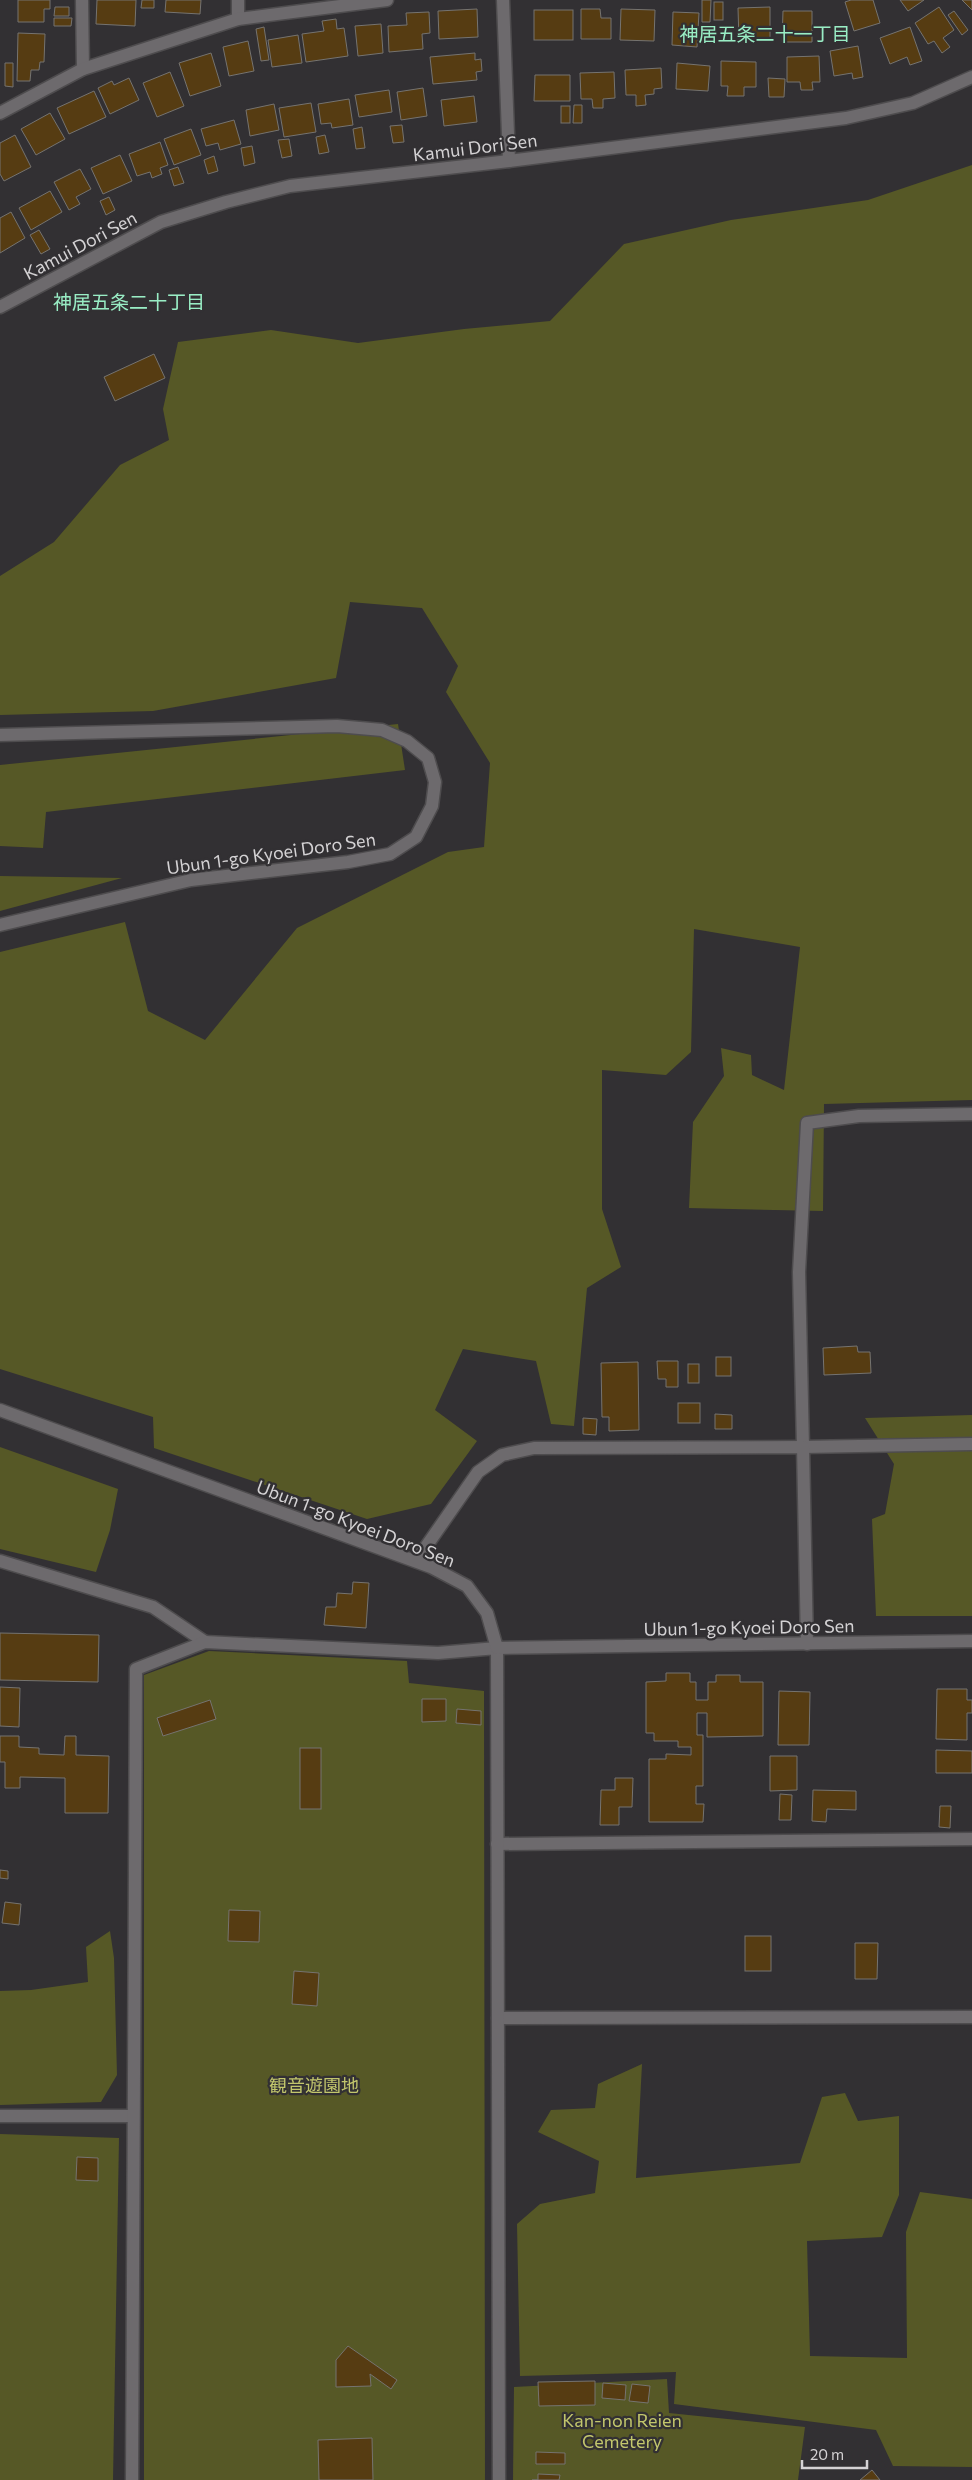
<svg xmlns="http://www.w3.org/2000/svg" width="972" height="2480" viewBox="0 0 972 2480" font-family="Commissioner,'Noto Sans JP',sans-serif">
	<rect width="100%" height="100%" fill="#323033"/>
	<g fill="#565826">
		<polygon points="972,165 972,1100 824,1104 823,1211 689,1208 693,1122 724,1076 721,1048 751,1055 752,1075 784,1090 800,947 694,929 691,1052 666,1075 602,1070 602,1209 621,1267 587,1288 574,1426 551,1424 536,1361 463,1349 435,1410 477,1441 431,1504 367,1519 154,1448 153,1417 0,1369 0,952 125,922 148,1011 205,1040 297,928 448,852 484,847 490,763 446,692 458,666 422,608 350,602 336,678 153,711 0,715 0,576 54,542 120,465 169,440 163,409 178,342 271,330 358,343 464,329 550,321 624,244 731,220 868,200"/>
		<polygon points="398,724 405,770 46,812 43,848 0,846 0,765"/>
		<polygon points="0,876 122,878 0,911"/>
		<polygon points="972,1415 972,1616 876,1616 872,1519 885,1514 894,1464 865,1418"/>
		<polygon points="0,1447 118,1489 110,1530 96,1572 0,1549"/>
		<polygon points="209,1651 407,1661 409,1683 484,1691 485,2480 144,2480 144,1675"/>
		<polygon points="110,1931 114,1958 117,2075 101,2102 0,2105 0,1991 31,1990 88,1982 86,1947"/>
		<polygon points="642,2064 636,2178 800,2163 822,2097 845,2093 858,2121 899,2116 899,2195 882,2237 807,2241 810,2356 907,2358 906,2232 920,2192 972,2199 972,2467 893,2466 876,2430 674,2404 676,2372 520,2376 517,2224 540,2204 595,2193 599,2161 538,2132 551,2110 595,2108 598,2084"/>
		<polygon points="0,2134 119,2138 113,2480 0,2480"/>
		<polygon points="667,2379 669,2413 805,2427 798,2480 513,2480 514,2387"/>
	</g>
	<g fill="#563c12" stroke="#757370">
		<polygon points="18,0 50,0 50,9 44,9 44,22 18,22"/>
		<polygon points="97,0 136,0 135,26 96,24"/>
		<polygon points="142,0 154,0 154,8 141,8"/>
		<polygon points="166,0 201,0 200,14 165,12"/>
		<polygon points="702,0 711,0 710,22 702,22"/>
		<polygon points="851,0 873,0 880,23 854,31 845,2"/>
		<polygon points="900,0 924,0 908,11"/>
		<polygon points="962,0 972,0 972,10"/>
		<rect x="714" y="2" width="9" height="18"/>
		<polygon points="55,7 69,7 69,16 54,16"/>
		<polygon points="770,7 770,41 739,41 738,8"/>
		<polygon points="939,7 954,30 943,38 950,47 942,53 934,41 928,44 915,23"/>
		<polygon points="477,9 478,37 439,39 438,11"/>
		<polygon points="581,9 600,9 601,18 611,18 611,39 581,39"/>
		<polygon points="621,9 655,10 654,41 620,40"/>
		<rect x="534" y="10" width="39" height="30"/>
		<polygon points="783,11 812,11 812,42 782,42"/>
		<polygon points="954,11 968,30 962,35 948,15"/>
		<polygon points="429,12 430,33 422,34 423,49 389,52 388,26 407,25 406,13"/>
		<polygon points="673,12 699,13 697,47 672,45"/>
		<polygon points="54,18 72,18 71,26 54,26"/>
		<polygon points="336,19 337,29 344,28 348,56 306,62 302,34 324,31 322,21"/>
		<polygon points="381,24 383,53 358,56 355,26"/>
		<polygon points="264,27 269,60 261,61 256,29"/>
		<polygon points="910,27 922,61 910,65 907,57 890,64 880,38"/>
		<polygon points="18,33 45,34 44,62 40,62 39,70 31,70 30,81 17,81"/>
		<polygon points="298,35 302,63 272,67 268,40"/>
		<polygon points="248,41 254,71 229,76 223,47"/>
		<polygon points="858,46 863,77 853,79 852,73 834,76 830,51"/>
		<polygon points="211,53 221,86 190,96 179,63"/>
		<polygon points="475,53 475,60 481,59 482,71 476,72 477,80 433,84 430,57"/>
		<polygon points="819,56 820,82 812,82 813,90 801,90 800,82 787,82 787,57"/>
		<polygon points="721,61 756,62 756,87 744,87 744,96 727,96 728,86 721,86"/>
		<polygon points="5,63 13,63 13,87 5,86"/>
		<polygon points="677,63 710,66 708,91 676,89"/>
		<polygon points="661,68 662,88 654,89 654,94 645,95 646,105 636,106 636,95 626,95 625,70"/>
		<polygon points="170,72 184,106 157,117 143,83"/>
		<polygon points="614,72 615,98 603,99 603,108 593,108 592,99 581,99 580,73"/>
		<polygon points="535,75 570,75 570,101 534,101"/>
		<polygon points="129,78 139,100 110,114 98,88 112,81 114,85"/>
		<polygon points="768,78 785,79 784,97 769,97"/>
		<polygon points="423,88 427,116 401,120 397,92"/>
		<polygon points="389,90 392,112 359,117 355,95"/>
		<polygon points="94,91 106,117 69,134 57,108"/>
		<polygon points="474,96 477,122 444,126 441,100"/>
		<polygon points="349,99 353,125 332,128 331,123 321,124 318,104"/>
		<polygon points="311,103 316,132 284,137 279,108"/>
		<polygon points="274,104 279,130 250,136 246,110"/>
		<polygon points="574,105 582,105 582,123 573,123"/>
		<rect x="561" y="106" width="9" height="17"/>
		<polygon points="50,113 65,139 36,155 21,129"/>
		<polygon points="234,120 241,144 220,150 218,143 206,146 201,129"/>
		<polygon points="402,125 404,142 393,143 390,126"/>
		<polygon points="362,127 365,148 356,149 353,129"/>
		<polygon points="191,129 201,155 174,165 164,139"/>
		<polygon points="15,135 31,167 4,181 0,174 0,143"/>
		<polygon points="325,135 329,152 319,154 316,137"/>
		<polygon points="289,139 292,156 282,158 278,140"/>
		<polygon points="160,142 168,165 160,168 162,174 152,178 150,172 137,176 129,154"/>
		<polygon points="252,146 255,163 244,166 241,148"/>
		<polygon points="120,155 132,181 103,194 91,168"/>
		<polygon points="214,156 218,171 208,174 204,160"/>
		<polygon points="178,167 184,183 174,186 169,170"/>
		<polygon points="80,169 91,189 76,197 80,204 69,210 54,182"/>
		<polygon points="50,191 62,212 31,230 19,208"/>
		<polygon points="109,197 115,210 106,215 100,201"/>
		<polygon points="11,212 25,238 0,253 0,218"/>
		<polygon points="39,230 50,249 41,254 30,235"/>
		<polygon points="154,354 165,378 115,401 104,377"/>
		<polygon points="857,1346 858,1352 870,1352 871,1373 824,1375 823,1348"/>
		<rect x="716" y="1357" width="15" height="19"/>
		<polygon points="657,1361 678,1361 678,1387 666,1387 666,1379 658,1379"/>
		<polygon points="638,1362 639,1430 609,1431 609,1417 602,1417 601,1363"/>
		<rect x="688" y="1364" width="11" height="19"/>
		<rect x="678" y="1403" width="22" height="20"/>
		<polygon points="715,1414 732,1415 732,1429 715,1429"/>
		<polygon points="583,1418 597,1419 596,1435 583,1434"/>
		<polygon points="353,1582 369,1583 366,1628 324,1625 326,1607 336,1607 337,1593 352,1594"/>
		<polygon points="0,1633 99,1635 98,1682 0,1680"/>
		<polygon points="666,1673 690,1673 690,1682 696,1682 696,1700 708,1700 708,1682 716,1682 716,1675 740,1675 740,1682 763,1682 763,1736 707,1737 707,1713 697,1713 697,1735 703,1735 703,1786 696,1786 696,1804 704,1804 703,1822 649,1822 649,1759 666,1759 666,1754 691,1755 691,1747 678,1747 678,1741 654,1741 654,1733 646,1733 646,1682 666,1681"/>
		<polygon points="0,1687 20,1688 19,1727 0,1726"/>
		<polygon points="937,1689 967,1689 967,1700 972,1700 972,1713 967,1713 967,1740 936,1739"/>
		<polygon points="779,1691 810,1692 809,1745 778,1745"/>
		<polygon points="422,1699 446,1699 446,1721 422,1722"/>
		<polygon points="210,1700 216,1719 163,1736 157,1718"/>
		<polygon points="457,1709 481,1711 481,1725 456,1723"/>
		<polygon points="0,1736 19,1736 19,1747 39,1748 39,1754 64,1755 65,1736 76,1736 76,1755 109,1756 108,1813 65,1813 65,1778 20,1777 20,1788 5,1788 5,1762 0,1762"/>
		<rect x="300" y="1748" width="21" height="61"/>
		<polygon points="936,1750 972,1751 972,1773 936,1773"/>
		<polygon points="770,1756 797,1756 797,1790 770,1791"/>
		<polygon points="615,1778 633,1778 632,1807 619,1807 619,1825 600,1825 601,1790 615,1790"/>
		<polygon points="813,1790 856,1791 856,1810 827,1809 826,1822 812,1821"/>
		<polygon points="780,1794 792,1795 791,1820 779,1820"/>
		<polygon points="940,1806 951,1806 950,1828 939,1827"/>
		<polygon points="0,1870 8,1871 8,1879 0,1878"/>
		<polygon points="5,1902 21,1904 19,1925 2,1923"/>
		<polygon points="229,1910 260,1911 259,1942 228,1941"/>
		<rect x="745" y="1936" width="26" height="35"/>
		<polygon points="855,1943 878,1943 877,1979 855,1979"/>
		<polygon points="294,1971 319,1973 317,2006 292,2004"/>
		<polygon points="77,2157 98,2158 98,2181 76,2180"/>
		<polygon points="348,2346 397,2380 391,2389 370,2374 371,2386 336,2387 336,2360"/>
		<polygon points="595,2381 595,2405 539,2406 538,2382"/>
		<polygon points="603,2383 626,2385 625,2400 602,2398"/>
		<polygon points="632,2384 650,2386 648,2403 629,2401"/>
		<polygon points="372,2438 373,2480 319,2480 318,2440"/>
		<polygon points="536,2452 565,2453 565,2464 536,2464"/>
		<polygon points="872,2470 880,2480 860,2480"/>
		<polygon points="538,2474 560,2475 559,2480 532,2480 538,2480"/>
	</g>
	<g fill="none" stroke-linecap="round" stroke-linejoin="round">
		<defs>
			<g id="minor">
				<polyline points="82,0 83,69"/>
				<polyline points="238,19 238,0"/>
				<polyline points="0,113 83,69 238,19 387,0"/>
				<polyline points="972,1114 859,1116 807,1123 799,1272 803,1447 972,1444"/>
				<polyline points="0,1561 153,1607 205,1642"/>
				<polyline points="416,1561 478,1472 502,1455 534,1448 803,1447 807,1644"/>
				<polyline points="497,1844 972,1839"/>
				<polyline points="498,2018 972,2017"/>
				<polyline points="0,2116 133,2116"/>
				<polyline points="132,2480 136,1669 205,1642 438,1653 497,1648 499,2480"/>
			</g>
			<g id="tertiary">
				<polyline points="503,0 509,161"/>
				<polyline points="0,307 161,222 226,202 290,186 509,161 846,118 913,103 972,77"/>
				<polyline points="0,735 337,726 382,730 407,741 428,758 435,782 432,806 416,837 390,854 348,862 191,880 0,925"/>
				<polyline points="0,1410 431,1567 467,1586 487,1613 497,1648 972,1641"/>
			</g>
		</defs>
		<use href="#minor" stroke="#4e4c4e" stroke-width="15"/>
		<use href="#tertiary" stroke="#4e4c4e" stroke-width="15"/>
		<use href="#minor" stroke="#6d6a6d" stroke-width="12"/>
		<use href="#tertiary" stroke="#6d6a6d" stroke-width="12"/>
	</g>
	<g text-anchor="middle" dominant-baseline="central" stroke-width="4.5" stroke-linejoin="round" paint-order="stroke">
		<g font-size="18" fill="#d4d2d4" stroke="#323033">
			<text transform="translate(475 147) rotate(-7)">Kamui Dori Sen</text>
			<text transform="translate(80 245) rotate(-28)">Kamui Dori Sen</text>
			<text transform="translate(271 853) rotate(-8)">Ubun 1-go Kyoei Doro Sen</text>
			<text transform="translate(356 1523) rotate(21)">Ubun 1-go Kyoei Doro Sen</text>
			<text transform="translate(749 1627) rotate(-1)">Ubun 1-go Kyoei Doro Sen</text>
		</g>
		<g font-size="18" fill="#c2c66c" stroke="#323033">
			<text x="314" y="2085">観音遊園地</text>
			<text x="622" y="2420">Kan-non Reien<tspan x="622" dy="21">Cemetery</tspan></text>
		</g>
		<g font-size="19" fill="#99edc5" stroke="#323033">
			<text x="765" y="33">神居五条二十一丁目</text>
			<text x="129" y="301">神居五条二十丁目</text>
		</g>
	</g>
	<path d="M802 2460v8h65v-8" fill="none" stroke="#d4d2d4" stroke-width="2.5"/>
	<text x="810" y="2460" font-size="15" fill="#d4d2d4" stroke="#323033" stroke-width="4" paint-order="stroke">20 m</text>
</svg>
